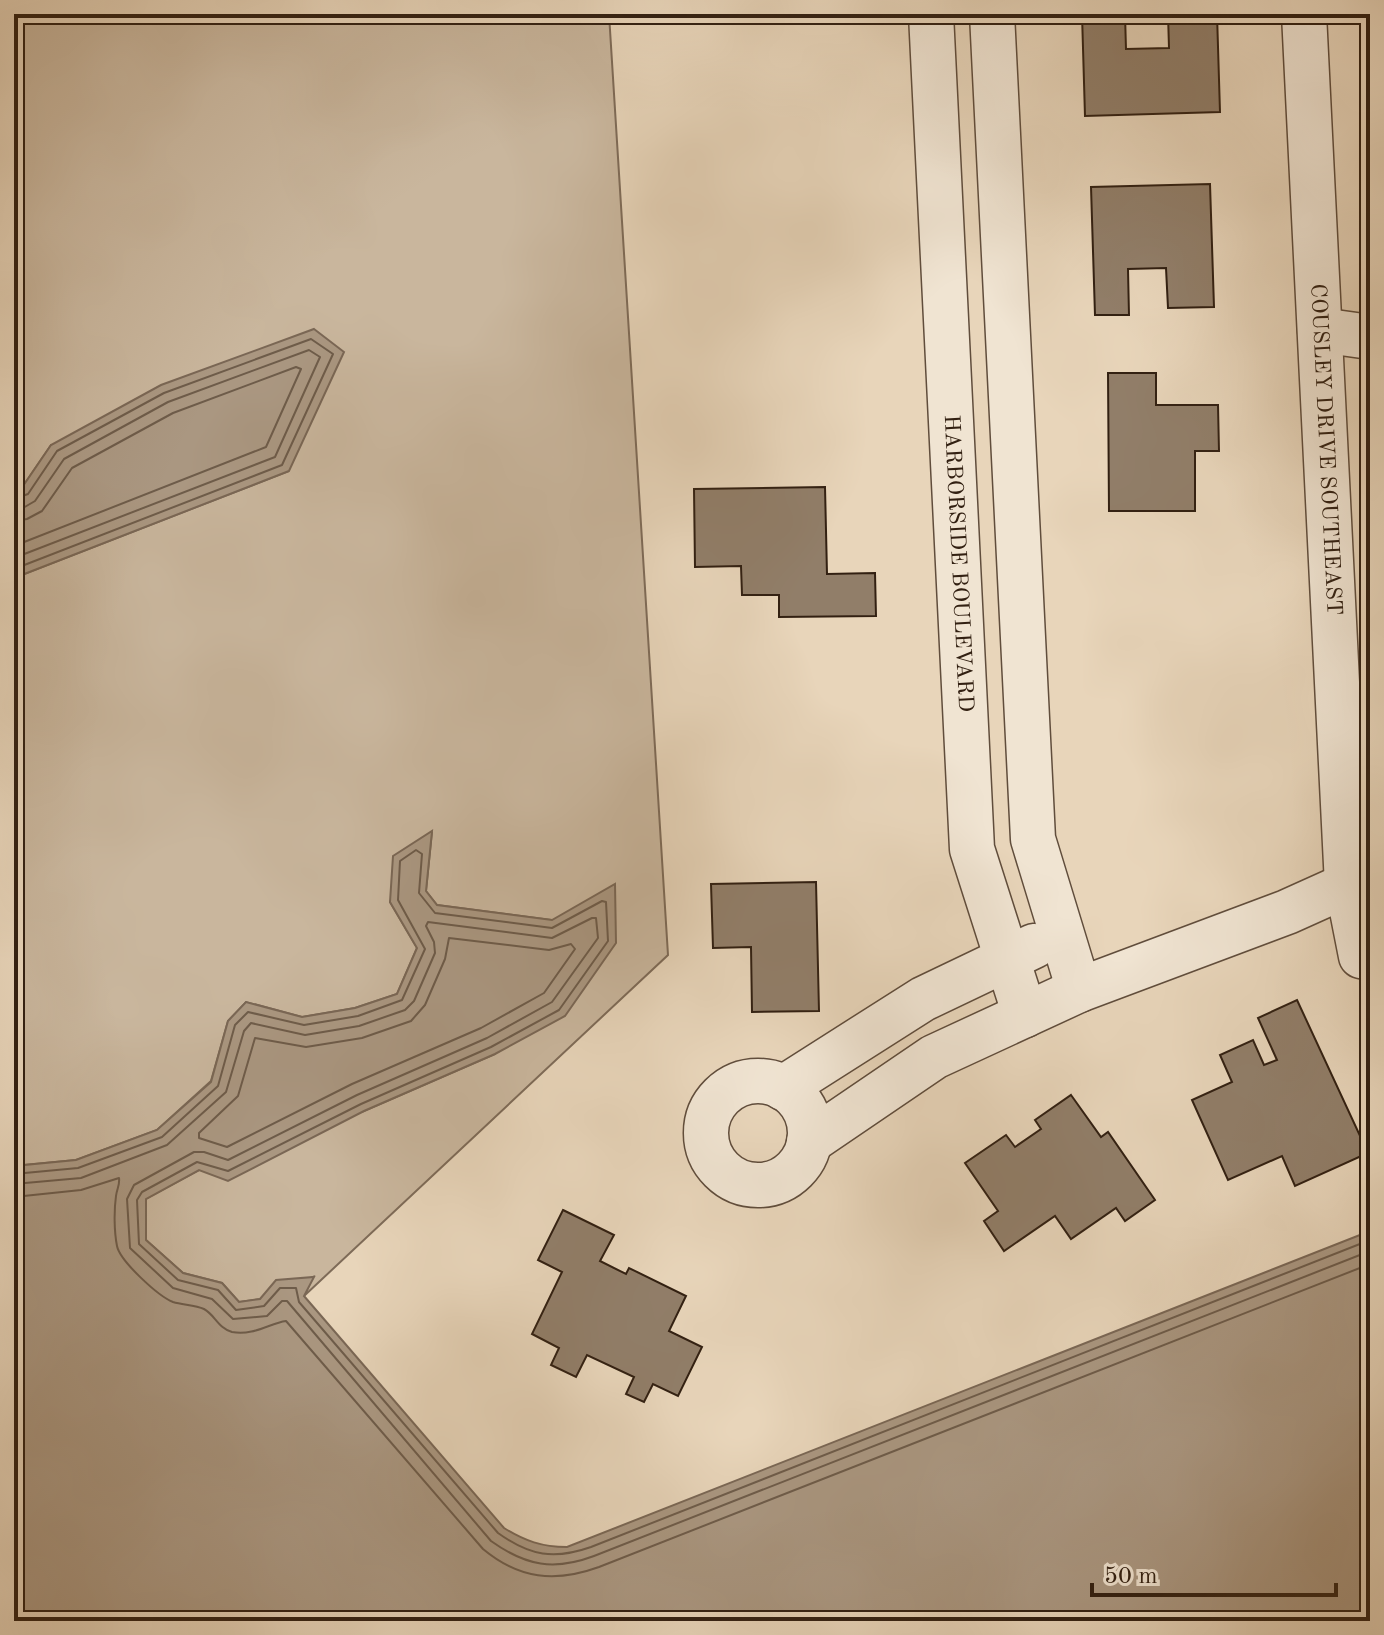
<svg xmlns="http://www.w3.org/2000/svg" width="1384" height="1635" viewBox="0 0 1384 1635" font-family="'Old Standard TT',serif">
	<rect width="100%" height="100%" fill="#e8d5ba"/>
	<filter id="stains"><feTurbulence type="fractalNoise" baseFrequency=".0025" numOctaves="4"/><feColorMatrix values="0 0 0 0 .2 0 0 0 0 .09 0 0 0 0 .02 0 0 0 .5 -.17"/></filter>
	<radialGradient id="worn" r=".72"><stop offset=".6" stop-color="#630" stop-opacity="0"/><stop offset="1" stop-color="#630" stop-opacity=".3"/></radialGradient>
	<polygon fill="#c9b69d" stroke="#7e6b58" stroke-width="2" points="14,14 609,14 668,955 304,1296 313,1277 261,1299 239,1302 222,1283 183,1273 146,1240 145,1199 199,1170 364,1111 495,1054 552,920 437,905 426,891 432,832 390,902 417,948 397,994 355,1008 302,1017 246,1002 228,1021 211,1081 157,1130 76,1160 14,1166 14,578 289,471 51,445 21,489 14,492"/>
	<g fill="#aa9781" stroke="#7a6755" stroke-width="2">
		<polygon points="314,329 344,352 289,471 14,578 14,492 21,489 51,445 161,385"/>
		<path d="M432,831L426,891L437,905L552,920L615,884L616,943L565,1016L495,1054L364,1111L228,1181L199,1170L146,1199V1240L183,1273L222,1283L239,1302L260,1299L276,1280L314,1277L304,1296L504,1528C525,1541 542,1547 567,1547L1370,1231V1621H14V1166L76,1160L157,1130L211,1082L228,1021L246,1002L302,1017L355,1008L397,994L417,948L390,902L393,856Z"/>
	</g>
	<g fill="none" stroke-linecap="round" stroke-linejoin="round">
		<g stroke="#6e5c4a" stroke-width="2">
			<polyline points="14,499 28,494 57,451 164,393 311,339 333,354 282,465 14,569"/>
			<polyline points="14,509 23,508 35,501 64,459 168,402 309,350 320,357 275,457 14,558"/>
			<polyline points="14,521 27,519 42,511 72,468 173,413 296,367 301,369 266,447 14,546"/>
			<polygon points="449,938 549,950 571,944 575,949 544,993 481,1028 352,1084 227,1147 199,1138 199,1133 238,1096 255,1038 306,1047 362,1038 411,1021 425,1005 445,959"/>
			<path d="M14,1174L78,1168L162,1137L218,1086L235,1025L248,1012L304,1025L358,1016L402,1000L425,949L398,900L400,861L416,850L422,854L419,893L435,913L552,928L602,901L606,902L608,941L559,1010L491,1047L361,1104L228,1171L197,1162L142,1192L137,1200L139,1244L178,1280L218,1290L236,1310L264,1306L280,1288H296L299,1302L498,1533C530,1556 554,1560 591,1547L1370,1240"/>
			<path d="M14,1184L81,1178L167,1145L226,1092L244,1031L251,1023L305,1035L359,1026L405,1010L414,1001L435,953L434,942L426,926L428,922L552,938L592,918H596L598,938L552,1002L487,1038L357,1095L228,1160L204,1152H194L134,1185L127,1199L130,1248L173,1288L212,1299L233,1319L267,1316L282,1301H287L491,1541C526,1566 554,1571 594,1556L1370,1251"/>
			<path d="M14,1197L81,1190L119,1178C120,1185 117,1188 116,1196C114,1210 114,1231 117,1246C120,1261 158,1296 173,1302C183,1305 195,1305 204,1309C215,1315 218,1328 232,1332C254,1336 270,1323 286,1321L483,1549C519,1579 555,1583 599,1567L1370,1264"/>
		</g>
	</g>
	<g fill="#917e69" stroke="#322012" stroke-width="2">
		<polygon points="1082,14 1125,14 1126,49 1169,48 1168,14 1217,14 1220,112 1085,116"/>
		<polygon points="1210,184 1214,307 1168,308 1166,268 1128,269 1129,315 1095,315 1091,187"/>
		<polygon points="1108,373 1156,373 1156,405 1218,405 1219,451 1195,451 1195,511 1109,511"/>
		<polygon points="825,487 827,574 875,573 876,616 779,617 779,595 742,595 741,566 695,567 694,489"/>
		<polygon points="816,882 819,1011 752,1012 751,947 713,948 711,884"/>
		<polygon points="1297,1000 1368,1153 1295,1186 1282,1156 1228,1180 1192,1100 1232,1082 1220,1055 1253,1040 1264,1065 1277,1060 1258,1018"/>
		<polygon points="1071,1095 1101,1137 1108,1132 1155,1200 1125,1221 1116,1208 1071,1239 1055,1216 1004,1251 984,1221 998,1211 965,1163 1006,1135 1015,1147 1041,1129 1035,1120"/>
		<polygon points="563,1210 614,1235 600,1261 626,1274 629,1268 686,1296 669,1331 702,1347 678,1396 653,1384 644,1402 626,1394 634,1377 587,1355 576,1377 551,1365 559,1348 532,1334 562,1272 538,1260"/>
	</g>
	<g fill="none" stroke-linecap="round" stroke-linejoin="round">
		<defs>
			<g id="minor">
				<path id="s1" d="M931,14L972,849L1025,1015"/>
				<polyline points="992,14 1033,839 1079,990"/>
				<path id="s2" d="M1304,14L1347,885L1361,956L1370,958"/>
				<polyline points="1320,330 1370,337"/>
				<circle cx="758" cy="1133" r="52"/>
				<polyline points="783,1088 923,999 1034,946"/>
				<polyline points="809,1142 934,1057 1079,990 1287,912 1347,885"/>
			</g>
		</defs>
		<use href="#minor" stroke="#604d3c" stroke-width="47"/>
		<use href="#minor" stroke="#f0e4d2" stroke-width="44"/>
	</g>
	<g text-anchor="middle" dominant-baseline="central" stroke-width="7" stroke-linejoin="round" paint-order="stroke">
		<g font-size="22" fill="#322012" stroke="#f0e4d2">
			<text stroke="none"><textPath href="#s2" startOffset="436">COUSLEY DRIVE SOUTHEAST</textPath></text>
			<text stroke="none"><textPath href="#s1" startOffset="550">HARBORSIDE BOULEVARD</textPath></text>
		</g>
	</g>
	<rect width="1384" height="1635" fill="none" stroke="#e8d5ba" stroke-width="48"/>
	<rect x="16" y="16" width="1352" height="1603" fill="none" stroke="#322012" stroke-width="4"/>
	<rect x="24" y="24" width="1336" height="1587" fill="none" stroke="#322012" stroke-width="2"/>
	<path d="M1092 1583v12h244v-12" fill="none" stroke="#322012" stroke-width="4"/>
	<text x="1104" y="1583" font-size="24" fill="#322012" stroke="#f0e4d2" stroke-width="6" paint-order="stroke">50 m</text>
	<rect width="100%" height="100%" filter="url(#stains)"/>
	<rect width="100%" height="100%" fill="url(#worn)"/>
</svg>
